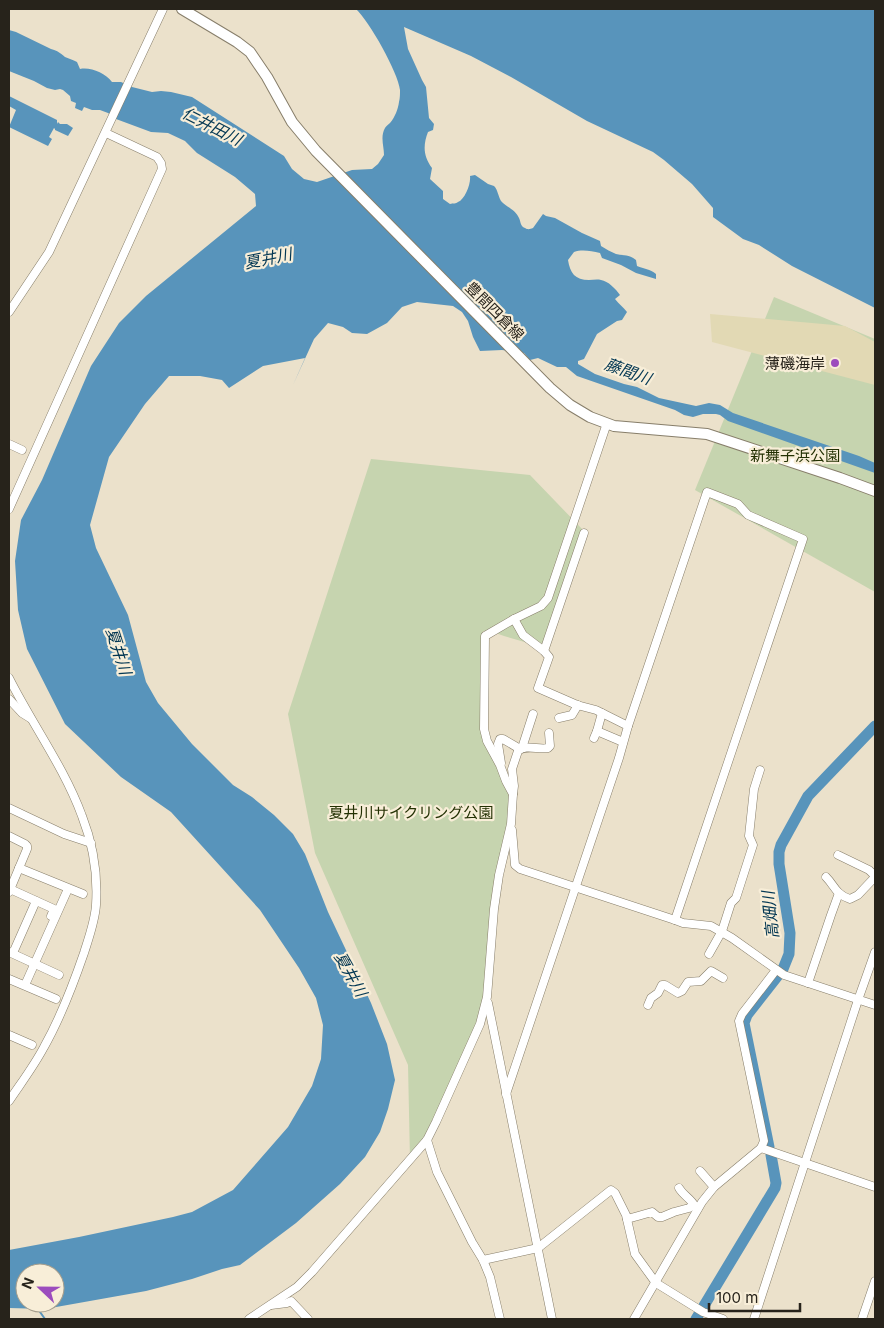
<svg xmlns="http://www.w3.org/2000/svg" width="884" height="1328" viewBox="0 0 884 1328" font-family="Inter,'Noto Sans JP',sans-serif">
	<rect width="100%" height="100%" fill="#ebe1cb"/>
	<g fill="#c6d4af">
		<polygon points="774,297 875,339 875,592 695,490"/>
		<polygon points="371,459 530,475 583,530 541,652 528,643 504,636 493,632 483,631 484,729 514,792 495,908 489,1012 437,1124 410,1160 408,1065 315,853 288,714"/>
	</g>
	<polygon fill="#e2d9b4" points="710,314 845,326 875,342 875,385 712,342"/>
	<g fill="#5894bb" fill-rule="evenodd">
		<path d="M356,9H875V308L792,266L759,245L743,239L713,217V208L692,184L664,160L653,152L587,121L511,77L471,56L404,27L408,49L422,80L426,87L429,118L434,124L433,130L428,132C423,145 423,156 432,168L430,179L443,191V199L450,204C453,203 456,204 458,202C465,199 471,184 470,176L475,175L488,184L494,186C498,190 498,196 501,201C506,207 515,209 519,218C521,222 520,226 525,228C528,230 530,229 533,228L543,214L546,216L555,218L582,233L600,241L601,246C606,249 611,252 616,254C625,256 628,254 636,260L637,266C644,269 650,269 656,274V279L636,273L621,265L602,258L600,253C591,251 582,249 574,252L568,260C570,273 575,280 589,280C593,280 597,279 601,280C608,281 616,289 620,295L615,299C619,304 623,307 627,312L622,320L617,321L597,334L584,359L578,361V364L595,374L624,384L637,387L659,398L696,406L709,403L720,405L733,413L859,456L875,463V473L728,421L720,415L716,414H703L693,417L684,415L675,410L577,376L566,367H557L538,358L530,360L524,353L502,350L480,351L473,337L468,321L462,312L453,306L417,302L402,307L387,323L367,334L352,333L343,327L328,323L314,339L293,385L305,358L263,366L229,388L222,380L200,376H169L145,404L109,457L90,525L96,548L128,615L146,682L158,703L192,744L233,785L252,797L274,815L293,834L305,854L328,912L371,1003L387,1044L395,1080L388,1109L380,1132L365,1157L340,1184L296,1223L240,1265L222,1269L192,1279L146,1291L45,1309L9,1308V1250L79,1237L173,1217L192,1212L233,1190L288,1127L312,1086L321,1059L323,1025L316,998L299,968L260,910L171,812L121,777L65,724L27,649L18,610L15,561L21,520L42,480L91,366L119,323L146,296L256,206L255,194L235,177L197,153L185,141L168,133L151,132L116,119L108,113L100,110H92L84,107L82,111L75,108L76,103L71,101L70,96L63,90L60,89L55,90L47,88L34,81L9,71V30L16,32L51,49C58,51 60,53 65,57C69,59 74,60 77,62L80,69C91,67 105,73 112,82H121L132,87L152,92L161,91L171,92L192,97L284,156L292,169L304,179L317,182L352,170L372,169L378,164L384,155C384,146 380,137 385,128C386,126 388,125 390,123C395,117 398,109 399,102C400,98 400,94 400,90C398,72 369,21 356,9ZM25,1273H55V1303H25Z"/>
		<polygon points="9,96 57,120 57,124 58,122 60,124 67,124 73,128 68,136 55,130 55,129 54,128 49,137 52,139 48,146 9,127 16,110 9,106"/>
	</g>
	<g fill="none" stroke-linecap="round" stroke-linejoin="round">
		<polyline stroke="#5894bb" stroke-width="2" points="41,1303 40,1312 45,1319"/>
		<g stroke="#5894bb" stroke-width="11">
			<polyline points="769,1147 744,1023 747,1015 783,969 789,954 790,933 779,864 779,852 781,845 808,796 875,726"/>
			<polyline points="696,1319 775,1188 776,1183 771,1155"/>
		</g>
		<defs>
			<g id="minor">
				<polyline points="9,312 49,252 163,9"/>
				<polyline points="9,444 22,450"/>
				<polyline points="9,509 162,169 161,163 157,157 106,133"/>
				<polyline points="544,651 584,533"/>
				<path d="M9,678C32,724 64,767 82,816C93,844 98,874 96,905C95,921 89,937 84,953C73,985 61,1017 44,1047C34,1066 21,1083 9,1101"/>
				<polyline points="9,699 22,713 30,718"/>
				<polyline points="559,718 572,715 578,705"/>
				<polyline points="628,726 707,492 738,504 748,515 803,539 675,920"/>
				<polyline points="597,731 623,742"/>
				<polyline points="594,738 597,731 602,713"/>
				<polyline points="522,748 533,714"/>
				<polyline points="501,763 498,744 500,739 503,739 520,749"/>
				<path d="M513,794L514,786L512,769L518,751C526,744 538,750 548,748L550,746L549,733"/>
				<polyline points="9,808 64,834 91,843"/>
				<polyline points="512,830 515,865 520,869 675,920 683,923 711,926 732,938 784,975 875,1005"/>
				<polyline points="9,836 25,844 27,846 27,849 9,892"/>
				<polyline points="838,855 869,870 873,874"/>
				<polyline points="19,868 83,894"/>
				<path d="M826,877C835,886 835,894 850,899L858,895L875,877"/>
				<polyline points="10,889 54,909 51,916"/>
				<polyline points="9,952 59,975"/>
				<polyline points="13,953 36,901"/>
				<polyline points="709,954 722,931 731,903 736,898 753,845 749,836 754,789 760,770"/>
				<polyline points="776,970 742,1014 739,1021 764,1141 761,1148 875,1187"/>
				<polyline points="9,979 56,999"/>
				<polyline points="808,983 831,915 839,893"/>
				<polyline points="25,985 68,889"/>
				<polyline points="488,1003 552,1319"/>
				<polyline points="648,1005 651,998 658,993 662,985 665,985 678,993 682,991 688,982 701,981 711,971 723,978"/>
				<polyline points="9,1035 32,1045"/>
				<polyline points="506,1094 619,758 628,726 596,710 577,705 538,688 549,657 544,651 523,635 514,619"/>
				<polyline points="427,1140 437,1172 472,1242 483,1260 490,1277 500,1319"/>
				<polyline points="700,1171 714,1187"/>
				<path d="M679,1188C683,1195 691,1199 694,1205"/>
				<polyline points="627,1219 638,1216 652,1212 658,1217 662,1217 674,1212 689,1208 694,1205 698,1208"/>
				<polyline points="483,1260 538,1248 611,1190 615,1193 626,1215 635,1254 656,1283 703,1312 723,1319"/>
				<polyline points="271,1305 287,1303 291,1301 308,1319"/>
				<polyline points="249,1319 297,1287 312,1272 427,1140 436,1122 480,1024 487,997 494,909 499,875 511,824 513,794 506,781 500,765 487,741 484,729 485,636 514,619 541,606 548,598 607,423"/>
				<polyline points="634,1319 702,1202 714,1187 761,1148"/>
				<polyline points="754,1319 858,1000 875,952"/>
				<polyline points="862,1319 875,1281"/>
			</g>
			<polyline id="major" points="182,9 237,42 250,52 267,77 292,122 316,151 550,388 570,405 590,417 614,426 707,434 840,478 875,491"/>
		</defs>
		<use href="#minor" stroke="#877e6a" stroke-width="9"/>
		<use href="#major" stroke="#877e6a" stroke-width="12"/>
		<use href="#minor" stroke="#fff" stroke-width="8"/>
		<use href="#major" stroke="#fff" stroke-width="10"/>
	</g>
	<circle fill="#9c4cbd" stroke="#f8eed8" stroke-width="2" cx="835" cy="363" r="5"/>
	<g text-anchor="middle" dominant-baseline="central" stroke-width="4.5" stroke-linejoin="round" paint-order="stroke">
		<g font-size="15" fill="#27231b" stroke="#f8eed8">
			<text transform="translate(495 311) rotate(45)">豊間四倉線</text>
		</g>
		<g font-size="15" fill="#27231b" stroke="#f8eed8" text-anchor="end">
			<text x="825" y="363">薄磯海岸</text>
		</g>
		<g font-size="15" fill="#233103" stroke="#f8eed8">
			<text x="795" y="455">新舞子浜公園</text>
			<text x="411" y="812">夏井川サイクリング公園</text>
		</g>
		<g font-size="16" font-style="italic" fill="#033753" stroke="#f8eed8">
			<text transform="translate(212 126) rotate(27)">仁井田川</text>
			<text transform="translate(268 258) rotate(-11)">夏井川</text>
			<text transform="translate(628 371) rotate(20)">藤間川</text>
			<text transform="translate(119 651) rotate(72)">夏井川</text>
			<text transform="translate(770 915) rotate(-96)">高畑川</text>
			<text transform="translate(351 974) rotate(61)">夏井川</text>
		</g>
	</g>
	<rect width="884" height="1328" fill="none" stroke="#27231b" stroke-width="20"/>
	<g transform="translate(40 1288) rotate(292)"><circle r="24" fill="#f8eed8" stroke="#a49d8c"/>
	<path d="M0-4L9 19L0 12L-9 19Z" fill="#9c4cbd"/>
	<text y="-8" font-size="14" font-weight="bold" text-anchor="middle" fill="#27231b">N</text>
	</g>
	<path d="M709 1303v8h91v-8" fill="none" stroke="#27231b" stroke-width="2.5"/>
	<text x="716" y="1303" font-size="15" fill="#27231b" stroke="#f8eed8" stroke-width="4" paint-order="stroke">100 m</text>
</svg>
